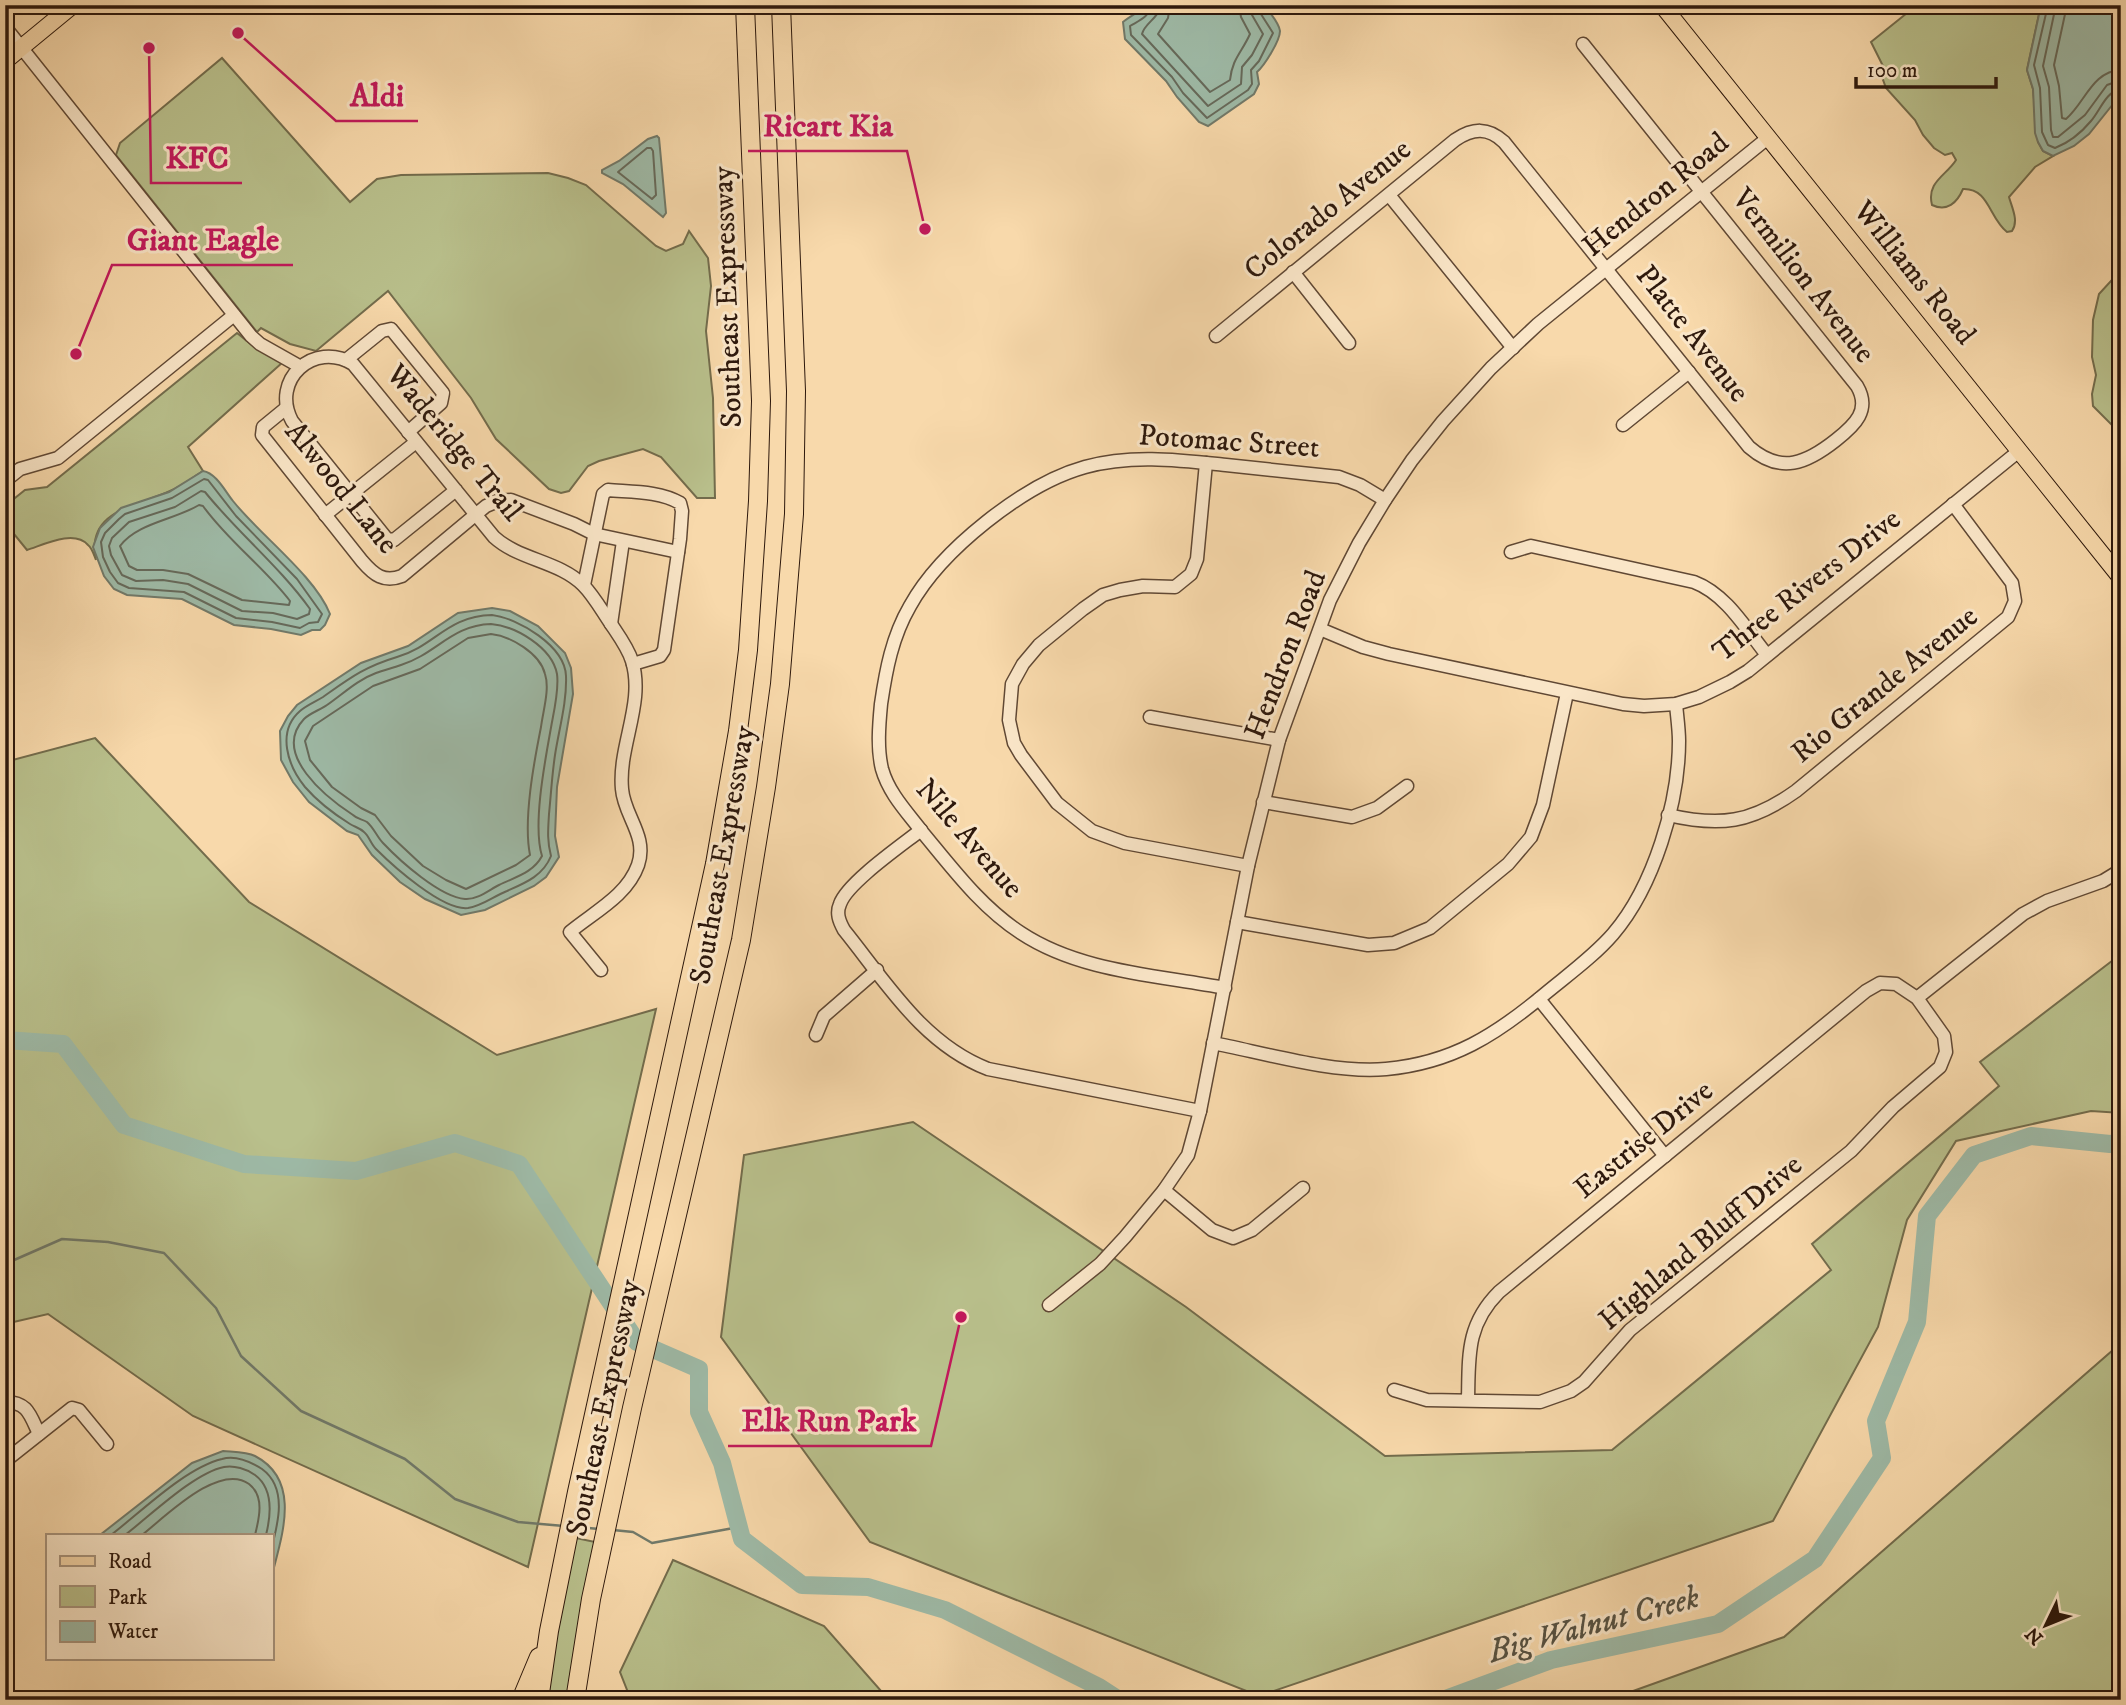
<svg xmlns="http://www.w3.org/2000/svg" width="2126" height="1705" viewBox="0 0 2126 1705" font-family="'IM FELL DW Pica',serif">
	<rect width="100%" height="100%" fill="#f8d9ab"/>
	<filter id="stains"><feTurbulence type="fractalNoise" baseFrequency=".00286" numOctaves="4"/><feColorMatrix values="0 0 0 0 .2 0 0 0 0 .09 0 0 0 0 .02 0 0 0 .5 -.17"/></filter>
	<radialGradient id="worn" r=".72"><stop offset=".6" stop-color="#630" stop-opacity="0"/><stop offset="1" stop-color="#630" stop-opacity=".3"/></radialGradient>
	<g fill="#b9c08c" stroke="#736c4c" stroke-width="2">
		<path d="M1917,5H2041L2027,70L2033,89L2038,142L2043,151L2053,156L2035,167L2009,197C2012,208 2019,221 2012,231L2007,232C1989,218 1989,188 1963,189C1957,203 1947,212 1932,205C1926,182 1947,175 1956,160L1952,153L1945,155L1934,148L1923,135L1915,120L1886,88L1882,77L1883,66L1871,42Z"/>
		<polygon points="222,58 350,202 377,179 401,175 548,173 568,178 586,185 656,246 666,251 683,244 689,231 708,258 711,286 706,331 713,398 715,498 697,498 661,457 643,449 599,461 588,466 569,491 561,493 549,489 496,439 471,398 388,291 316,351 290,344 261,328 257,332 116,155 120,143"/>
		<polygon points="2121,270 2121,441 2112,425 2093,406 2092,394 2096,375 2092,357 2093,320 2099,294"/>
		<path d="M237,333L257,349L283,362L188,447L203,471C192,478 182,486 170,491C138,506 85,510 96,560C94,555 92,548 88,545C74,529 43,545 27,550L5,523V506L25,490L47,487Z"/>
		<polygon points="95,738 249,902 497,1055 656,1009 528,1567 193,1416 48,1314 5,1324 5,762"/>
		<polygon points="2121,954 2121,1113 2091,1111 1956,1141 1907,1220 1878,1327 1773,1521 1259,1696 870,1542 721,1337 744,1155 913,1122 1186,1307 1385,1456 1612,1450 1831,1270 1812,1244 1999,1086 1980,1062"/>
		<polygon points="2121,1343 2121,1700 1608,1700 1784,1637"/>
		<polygon points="576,1538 595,1542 569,1700 546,1700 552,1651"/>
		<polygon points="673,1560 824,1626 889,1700 631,1700 620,1672"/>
	</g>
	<g fill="#9ebaa7" stroke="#717969" stroke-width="2">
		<path d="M1147,5H1265C1269,13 1279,22 1280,31C1280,41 1264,66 1257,72L1259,84L1254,94L1208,126L1199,122L1177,97L1166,81L1125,39L1123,22C1130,16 1139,12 1147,5Z"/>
		<polygon points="2041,5 2104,5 2116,17 2121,18 2121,94 2089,134 2074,146 2053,156 2043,151 2038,142 2035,133 2033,89 2027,70"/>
		<polygon points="657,136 659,138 666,213 663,217 623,184 602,173 602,170 619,161 648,139"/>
		<path d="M203,471C216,473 225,491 233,501C260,535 315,576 330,614L325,625L320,630H312L301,635L271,629L234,625L182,599L127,595L114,589L104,576L93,547L100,528L121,508L169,492Z"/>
		<polygon points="492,608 510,611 538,626 565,653 571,668 573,694 557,787 555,836 559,857 546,877 534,886 485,910 461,915 425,899 400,882 372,855 358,835 347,831 309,802 293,782 281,760 280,731 288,716 297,705 361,663 408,646 458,613"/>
		<path d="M223,1451C233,1452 247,1452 255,1456C303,1481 281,1538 271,1579V1535H100L192,1463Z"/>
	</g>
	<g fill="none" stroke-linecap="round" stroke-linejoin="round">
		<g stroke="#66695a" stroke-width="2">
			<path d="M1151,5C1150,17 1138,21 1130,26L1131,35L1172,77L1183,93L1207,118L1248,90L1252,84L1251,70L1259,61L1273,33L1259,11V5"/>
			<path d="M1160,5C1159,19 1145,22 1142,34L1208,106L1241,84L1242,67L1252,55L1263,34L1252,15L1250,5"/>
			<path d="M1170,5L1168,18L1158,34L1210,92L1230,80C1232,59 1242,52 1250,34L1241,17L1239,5"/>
			<path d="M2048,5L2034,65L2040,88L2042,132L2048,145L2055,148C2068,143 2081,133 2091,121C2100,111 2106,91 2121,89"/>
			<polyline points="2056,5 2043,66 2049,87 2051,130 2053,137 2058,137 2085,115 2107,85 2121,80"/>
			<path d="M2067,5L2054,65L2059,86L2062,118L2066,119C2085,103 2092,71 2121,70"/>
			<polygon points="647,148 651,148 653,151 656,195 652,199 618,172"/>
			<polygon points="204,479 208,480 236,516 297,579 322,614 318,622 309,623 300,628 272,622 236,618 184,592 129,588 118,583 110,572 103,557 101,542 105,533 119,519 125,514 172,498"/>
			<path d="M201,491L205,492C238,533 280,567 310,609L309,614L297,619L273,613L242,611L188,584L163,580L136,581L122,575L111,555L109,546L112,538L129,522L175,507Z"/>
			<path d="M199,505L203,506C228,541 264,567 290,601L289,605L242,600L188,574L163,570H137L129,566L120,546C137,523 174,520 199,505Z"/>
			<path d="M492,615C518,618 565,646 566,676C567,702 559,729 555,755C552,775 551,794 549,814C548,830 547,841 551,856C543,876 525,883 507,891C494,896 482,906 468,908C443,911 393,866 376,849C371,844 369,836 364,832C360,828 355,827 350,824C334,814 318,802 305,787C288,766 276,732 300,711C307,705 315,702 323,697C350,678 364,667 397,657C435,646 447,616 492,615Z"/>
			<path d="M491,624C515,626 552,647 557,674C559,688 555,707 552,722C546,756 532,824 542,856C533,873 515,877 499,885C489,890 477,900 465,899C440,897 400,861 383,843C377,837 374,828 367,822C362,819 357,819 353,815C327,798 271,754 304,719C310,713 320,710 327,705C343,694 357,680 376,673C384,670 393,668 401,665C436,654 452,625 491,624Z"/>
			<path d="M491,634C510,636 540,653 545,674C550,689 543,711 541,727C534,762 523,820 530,855L516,865L466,889L446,880L423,866L391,836L375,815L361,808L332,787L310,760L305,741L313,726L373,686L420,669L468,638Z"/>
			<path d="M111,1535C141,1512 185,1468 222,1459C235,1455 251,1462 262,1469C288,1488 278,1524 271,1550"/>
			<path d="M125,1535C150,1516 194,1473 224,1467C234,1465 247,1469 255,1475C274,1489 271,1515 266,1535"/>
			<path d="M142,1535C165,1517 219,1462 249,1484C265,1496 259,1519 255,1535"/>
		</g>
		<g stroke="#717969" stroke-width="2.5">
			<polyline points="5,1264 62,1239 108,1242 164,1253 216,1308 241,1356 301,1411 405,1459 455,1499 518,1522 564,1526"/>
			<polyline points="578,1527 599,1529"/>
			<polyline points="613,1530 633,1532 652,1543 739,1527"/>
		</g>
		<g stroke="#9ebaa7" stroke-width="18">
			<polyline points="5,1040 63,1044 124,1125 244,1164 356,1171 455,1143 519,1164 637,1342 699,1369 699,1412 722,1463 742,1539 802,1585 868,1587 945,1610 1099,1687 1119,1700"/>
			<polyline points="1443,1700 1551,1660 1718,1624 1815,1559 1882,1458 1876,1421 1917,1322 1927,1216 1974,1155 2031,1136 2110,1144 2121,1143"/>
		</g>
		<defs>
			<g id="minor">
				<polyline points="5,27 251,336 260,344 299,366"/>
				<polyline points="1389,195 1513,348"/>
				<polyline points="1293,272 1349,343"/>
				<path d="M1216,336L1455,140C1473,128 1488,127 1504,142L1749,447C1781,475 1807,463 1836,440C1855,425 1871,410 1857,386L1583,44"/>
				<polyline points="346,360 382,331 391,329 443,393 441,403 408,432"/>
				<path d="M285,409L263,427L262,435L362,561C374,575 384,583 402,576L486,506L498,501L511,500L574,524L594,534L678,552"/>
				<polyline points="1623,425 1689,372"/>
				<polyline points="1206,463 1197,559 1191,574 1175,587 1143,586 1120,590 1103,595 1083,609 1039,645 1023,664 1012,684 1009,720 1014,743 1021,755 1057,803 1092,831 1125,843 1248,866"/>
				<polyline points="5,481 20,469 58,458 234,315"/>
				<path d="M456,490L394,540L387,539L292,421C270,380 314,340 353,364L494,537C519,560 559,561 583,585C594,596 602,611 611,624C619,636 628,648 632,661C645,703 618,746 622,789C624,816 648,836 638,865C627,896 594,912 570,932L601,970"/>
				<polyline points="325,515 416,442"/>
				<path d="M1511,552L1531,546L1694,582C1726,594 1746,629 1767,655"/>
				<path d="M584,585L603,494L608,490C631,492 660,491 680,503L682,511L680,539L664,650L660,656L633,664"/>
				<polyline points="611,624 623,541"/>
				<polyline points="1320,629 1363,647 1389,654 1623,704 1644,706 1676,704 1699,697 1730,682 1748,671 2019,451"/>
				<polyline points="1150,717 1279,740"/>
				<polyline points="1263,802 1352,817 1377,808 1407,786"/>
				<path d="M1668,815C1720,827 1751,823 1796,791L2008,617L2015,601L2012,583L1953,504"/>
				<path d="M921,830C902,845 847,883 840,904C836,913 839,921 844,930C886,982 923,1044 988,1069L1200,1111"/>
				<polyline points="1237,922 1368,945 1394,943 1430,928 1508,864 1531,837 1543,805 1567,693"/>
				<path d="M1225,988C1157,975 1080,972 1021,933C981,907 953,869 923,833C908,813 889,794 882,769C877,749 879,725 881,704C886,670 892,637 910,606C941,550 1024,484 1085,467C1131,454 1179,460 1226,465C1264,469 1302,473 1339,477L1360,485L1385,500"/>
				<polyline points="1917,998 2023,914 2047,901 2103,881 2121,870"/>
				<polyline points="1539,999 1665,1156"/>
				<polyline points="816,1035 824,1016 877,970"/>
				<path d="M1213,1043C1264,1053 1335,1074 1386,1069C1452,1063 1496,1035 1546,993C1569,974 1594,956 1613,934C1654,886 1679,802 1679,741C1679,729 1677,716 1676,704"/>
				<polyline points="1164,1190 1212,1230 1233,1238 1252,1230 1303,1188"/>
				<polyline points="1049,1305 1100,1264 1125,1237 1164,1190 1188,1155 1200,1111 1248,866 1279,740 1330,600 1359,543 1385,500 1412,460 1443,421 1491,368 1538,324 1769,137"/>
				<path d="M1394,1390L1427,1400L1540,1402L1571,1391L1584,1382L1630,1330L1851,1151L1893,1107L1940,1067L1946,1052L1944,1036L1917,998L1896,984L1880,983L1866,991L1499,1292C1466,1325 1469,1356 1468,1400"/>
				<path d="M5,1402C28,1402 30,1415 39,1434"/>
				<polyline points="5,1461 72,1408 79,1410 107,1444"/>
			</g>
			<g id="major">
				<polyline points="1662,5 2121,578"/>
				<polyline points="5,61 73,5"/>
			</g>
			<g id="highway">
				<polyline points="521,1700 539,1657"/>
				<polyline points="539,1700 549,1631 577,1492 715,864 738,731 748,650 758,501 761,401 745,5"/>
				<polyline points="575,1700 591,1599 632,1408 741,940 766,787 780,684 794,514 796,391 781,5"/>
			</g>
		</defs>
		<use href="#minor" stroke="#604834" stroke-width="15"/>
		<use href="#major" stroke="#2d180c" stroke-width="18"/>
		<use href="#highway" stroke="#2d180c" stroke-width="20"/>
		<use href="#minor" stroke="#fae6c8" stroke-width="12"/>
		<use href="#major" stroke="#f8d9ab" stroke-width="16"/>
		<use href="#highway" stroke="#f8d9ab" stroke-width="18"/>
	</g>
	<g text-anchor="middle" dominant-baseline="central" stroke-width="6" stroke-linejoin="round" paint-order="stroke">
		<g font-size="30" fill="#2d180c" stroke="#fae6c8">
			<text transform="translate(1656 195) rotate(-39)">Hendron Road</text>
			<text transform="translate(1328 210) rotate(-39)">Colorado Avenue</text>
			<text transform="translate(1914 273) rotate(51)">Williams Road</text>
			<text transform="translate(1803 276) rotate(52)">Vermilion Avenue</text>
			<text transform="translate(728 297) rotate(-92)">Southeast Expressway</text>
			<text transform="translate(1692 334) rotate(52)">Platte Avenue</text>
			<text transform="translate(1229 442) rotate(4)">Potomac Street</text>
			<text transform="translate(454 443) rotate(50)">Waderidge Trail</text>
			<text transform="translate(341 488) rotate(51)">Alwood Lane</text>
			<text transform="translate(1807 586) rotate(-38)">Three Rivers Drive</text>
			<text transform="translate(1286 655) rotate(-69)">Hendron Road</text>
			<text transform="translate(1885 685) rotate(-39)">Rio Grande Avenue</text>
			<text transform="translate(969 839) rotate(49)">Nile Avenue</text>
			<text transform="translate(723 855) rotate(-80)">Southeast Expressway</text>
			<text transform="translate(1644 1140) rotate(-39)">Eastrise Drive</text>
			<text transform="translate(1701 1243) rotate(-40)">Highland Bluff Drive</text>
			<text transform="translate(604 1408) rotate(-78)">Southeast Expressway</text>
		</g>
		<g font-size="32" font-style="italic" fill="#555142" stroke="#fae6c8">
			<text transform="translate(1594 1625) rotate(-15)">Big Walnut Creek</text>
		</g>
	</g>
	<path fill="none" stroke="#c2185b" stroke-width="2.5" d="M238 33L336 121H418M925 229L907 151H748M149 48L151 183H242M76 354L112 265H293M961 1317L931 1446H728"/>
	<g fill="#c2185b" stroke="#fae6c8" stroke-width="2.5">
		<circle cx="238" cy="33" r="7"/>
		<circle cx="925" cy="229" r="7"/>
		<circle cx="149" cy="48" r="7"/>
		<circle cx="76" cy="354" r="7"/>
		<circle cx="961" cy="1317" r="7"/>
	</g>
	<g font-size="32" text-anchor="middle" font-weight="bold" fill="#c2185b" stroke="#fae6c8" stroke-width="6" stroke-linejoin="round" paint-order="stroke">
		<text x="377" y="106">Aldi</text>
		<text x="828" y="136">Ricart Kia</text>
		<text x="197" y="168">KFC</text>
		<text x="203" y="250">Giant Eagle</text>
		<text x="829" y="1431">Elk Run Park</text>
	</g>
	<rect width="2126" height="1705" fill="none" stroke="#f8d9ab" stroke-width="28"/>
	<rect x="7" y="7" width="2112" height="1691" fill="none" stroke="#2d180c" stroke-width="3.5"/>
	<rect x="14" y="14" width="2098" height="1677" fill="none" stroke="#2d180c" stroke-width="2"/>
	<rect x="46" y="1534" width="228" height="126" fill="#fae6c8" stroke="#a8947d" stroke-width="2"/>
	<rect x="60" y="1556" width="35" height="10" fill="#f8d9ab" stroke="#a8947d" stroke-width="2"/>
	<text x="108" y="1568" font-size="21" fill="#2d180c">Road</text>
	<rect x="60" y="1586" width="35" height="21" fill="#b9c08c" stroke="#a8947d" stroke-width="2"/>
	<text x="108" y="1604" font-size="21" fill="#2d180c">Park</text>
	<rect x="60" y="1621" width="35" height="21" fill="#9ebaa7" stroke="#a8947d" stroke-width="2"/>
	<text x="108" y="1638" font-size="21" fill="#2d180c">Water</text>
	<g transform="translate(2046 1625) rotate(227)" stroke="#fae6c8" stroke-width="5" paint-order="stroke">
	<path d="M0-5L12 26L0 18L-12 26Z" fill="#2d180c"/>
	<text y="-10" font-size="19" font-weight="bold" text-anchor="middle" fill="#2d180c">N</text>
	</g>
	<path d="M1856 77v10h140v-10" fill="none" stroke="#2d180c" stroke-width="3.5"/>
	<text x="1867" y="77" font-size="21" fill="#2d180c" stroke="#fae6c8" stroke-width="5" paint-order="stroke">100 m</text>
	<rect width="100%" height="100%" filter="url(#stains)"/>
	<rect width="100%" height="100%" fill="url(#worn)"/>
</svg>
